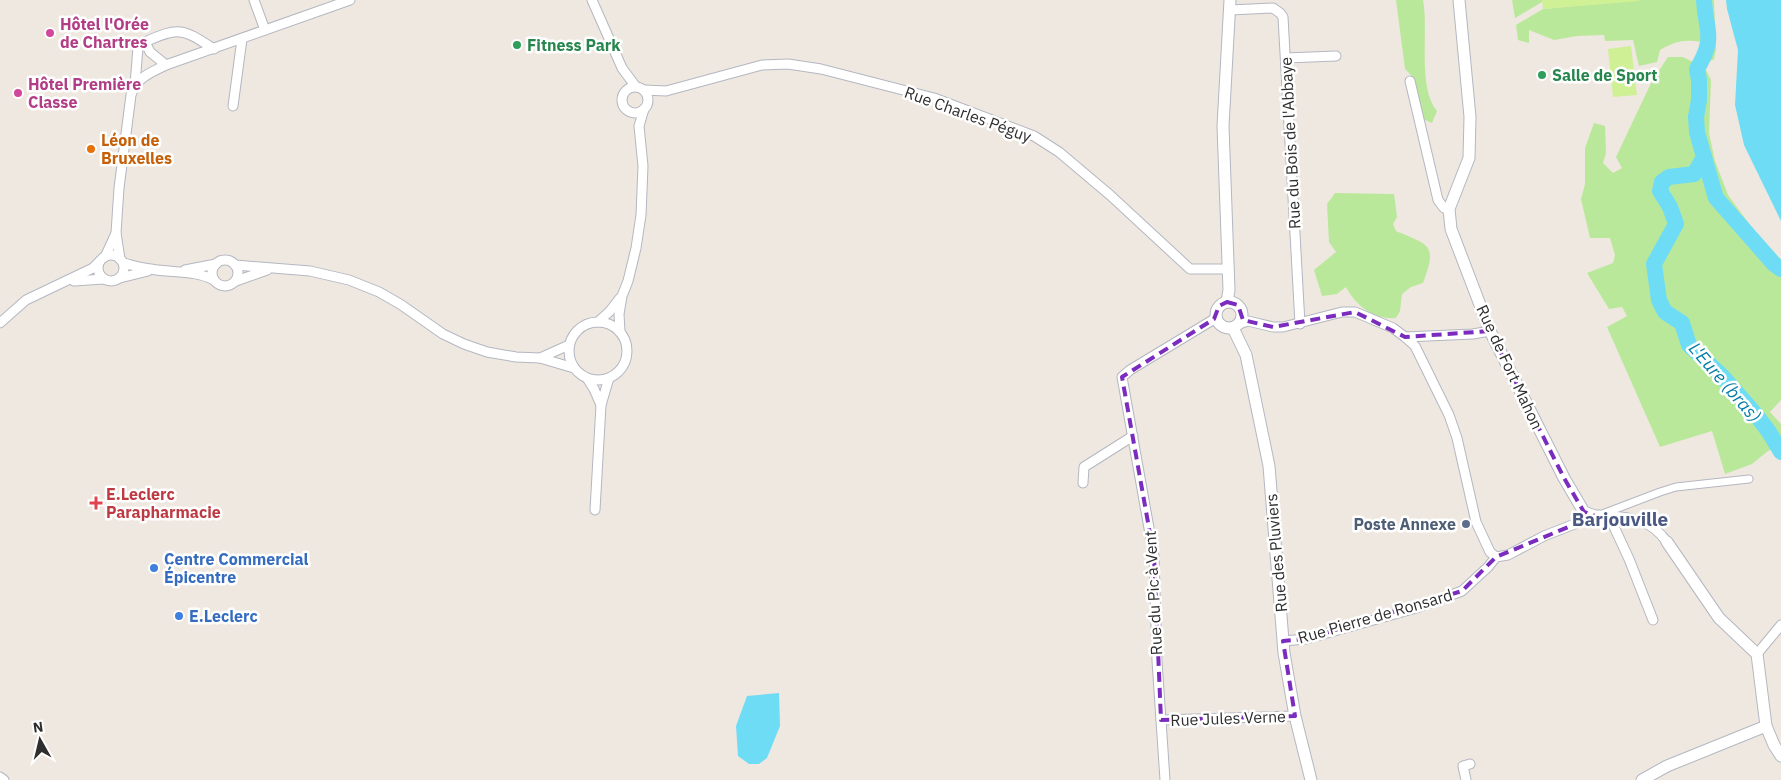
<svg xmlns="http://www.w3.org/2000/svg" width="1781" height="780" viewBox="0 0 1781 780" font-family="'IBM Plex Sans',sans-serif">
	<rect width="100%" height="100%" fill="#efe8e0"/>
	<g fill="#bae89a">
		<path d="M1396,0H1423C1429,30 1417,87 1437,111L1432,123L1423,119L1414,78L1405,69Z"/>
		<polygon points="1512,0 1542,0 1542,2 1515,18"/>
		<path d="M1639,0H1714L1716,49L1714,59L1709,62L1701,42C1684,39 1674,42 1660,50L1657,62L1639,66L1633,40L1605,41L1604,35L1577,36L1554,40L1529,30V43L1518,40L1516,25L1543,9Z"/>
		<polygon points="1668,57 1683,57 1693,62 1694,76 1703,64 1711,80 1709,133 1715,161 1728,195 1750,225 1781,260 1781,400 1770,412 1781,424 1781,447 1768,451 1752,464 1725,474 1712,431 1660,447 1607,327 1627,316 1622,307 1609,309 1587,273 1613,263 1615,255 1610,238 1590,238 1581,199 1585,184 1585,148 1594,123 1605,126 1606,153 1603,163 1613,173 1622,168 1616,157 1652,81"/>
		<path d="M1335,193L1394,194L1397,217L1393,224L1396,231C1429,245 1438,244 1423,283L1411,287L1402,294L1400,311L1396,318C1374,320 1356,306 1346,287L1337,294L1322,296L1314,270L1336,252L1329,242L1327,204Z"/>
	</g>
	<g fill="#d0f096">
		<polygon points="1542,0 1639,0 1639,1 1543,9"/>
		<polygon points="1631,46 1637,95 1613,97 1608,49"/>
	</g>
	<g fill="#6fdcf5">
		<polygon points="1726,0 1781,0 1781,221 1744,145 1735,105 1738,50 1727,9"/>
		<polygon points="779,693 780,726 767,758 759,764 749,764 738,756 736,726 747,696"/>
	</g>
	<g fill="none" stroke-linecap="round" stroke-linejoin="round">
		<g stroke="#6fdcf5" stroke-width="16">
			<path d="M1704,0C1706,33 1716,37 1697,69L1699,80V100L1696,117L1697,132L1704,157L1694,174L1669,177L1662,182L1660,191L1670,207L1676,224L1654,264L1659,300L1665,312L1682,323L1689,345L1722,376L1757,416L1769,432L1781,452"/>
			<polyline points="1704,157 1716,198 1774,264 1781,269"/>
		</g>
		<defs>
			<polyline id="pedestrian" points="1605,513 1660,492 1676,487 1749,479"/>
			<g id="minor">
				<polyline points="254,0 265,30"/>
				<polyline points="592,0 622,68 636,87"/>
				<polyline points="1230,10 1273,8 1280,13 1283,17 1300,324"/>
				<polyline points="1286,58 1336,56"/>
				<path d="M166,65L150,52L145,42C180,26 183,29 214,49"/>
				<polyline points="1410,81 1438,200 1444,208 1449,209"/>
				<polyline points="135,85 138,47 141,43 145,42"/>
				<circle cx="635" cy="100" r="13"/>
				<polyline points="644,90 666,91 762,65 788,64 821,69 934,98 1034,136 1059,152 1110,195 1190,269 1227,269"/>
				<polyline points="233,106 242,39"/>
				<circle cx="111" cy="268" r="13"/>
				<polyline points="105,257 116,233"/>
				<path d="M120,259L116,233L119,188L131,95C137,77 150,73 166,65L350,0"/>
				<circle cx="225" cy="273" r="13"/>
				<path d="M123,263C132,265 141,268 151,269C171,273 195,270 214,280"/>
				<polyline points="235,265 310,271 349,280 379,292 400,304 443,334 464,344 487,352 516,357 540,358 574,368"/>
				<polyline points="185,270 216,264"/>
				<polyline points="120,278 148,271"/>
				<polyline points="74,281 104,279"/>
				<polyline points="236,281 267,270"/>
				<circle cx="598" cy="351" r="29"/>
				<polyline points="598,322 610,311 620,298"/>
				<polyline points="0,323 26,300 93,268 100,261"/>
				<polyline points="1239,324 1248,321 1273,327 1283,327 1342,312 1355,312 1393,328 1405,337 1415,346 1449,415 1457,438 1476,522 1490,552 1496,557"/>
				<polyline points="620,332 619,314 622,296 628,281 636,248 641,215 643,166 639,126 644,109"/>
				<polyline points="1405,337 1473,334 1490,331"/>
				<polyline points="540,358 569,345"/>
				<polyline points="587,378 594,389 601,405"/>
				<polyline points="1083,483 1084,467 1133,436"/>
				<polyline points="595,510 601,405 609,378"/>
				<path d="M1653,620L1629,559L1609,516C1634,517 1652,521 1667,542"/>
				<polyline points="1283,641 1306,639 1416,608 1462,591 1488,567 1496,557 1508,555 1544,536 1595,516"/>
				<polyline points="1757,654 1781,625"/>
				<polyline points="1161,720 1295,716"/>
				<polyline points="0,777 4,780"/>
				<polyline points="1165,780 1157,661 1154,556 1122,377 1130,370 1216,318"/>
				<polyline points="1466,780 1463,766 1470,764"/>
			</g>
			<g id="tertiary">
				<polyline points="1459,0 1470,117 1469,158 1449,209 1451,229 1490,331 1564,478 1584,512 1595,516 1609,516"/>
				<circle cx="1229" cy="315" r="13"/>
				<polyline points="1227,302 1229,290 1223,126 1230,0"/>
				<polyline points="1233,328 1246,355 1269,466 1284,653 1295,716 1311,780"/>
				<polyline points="1667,542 1719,618 1757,654 1766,726 1774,745 1781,756"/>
				<polyline points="1642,780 1667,766 1766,726"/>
			</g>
		</defs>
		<use href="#pedestrian" stroke="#b4b7c1" stroke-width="9"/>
		<use href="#minor" stroke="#b4b7c1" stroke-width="11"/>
		<use href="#tertiary" stroke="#b4b7c1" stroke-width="13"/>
		<use href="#pedestrian" stroke="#fff" stroke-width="7"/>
		<use href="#minor" stroke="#fff" stroke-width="9"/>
		<use href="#tertiary" stroke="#fff" stroke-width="11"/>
	</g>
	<path fill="none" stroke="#7b2cbf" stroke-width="4" stroke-dasharray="10 6" stroke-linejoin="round" d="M1227,302L1238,305L1243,320L1273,327L1355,312L1405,337L1490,331L1564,478L1584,512L1595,516L1496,557L1462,591L1306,639L1283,641L1295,716L1161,720L1154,556L1122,377L1214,319L1219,306Z"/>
	<g fill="#d1479c" stroke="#fff" stroke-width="2">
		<circle cx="50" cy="33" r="5"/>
		<circle cx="18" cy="93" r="5"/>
	</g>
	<g fill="#2e9e5b" stroke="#fff" stroke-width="2">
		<circle cx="517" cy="45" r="5"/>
		<circle cx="1542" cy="75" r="5"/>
	</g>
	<circle fill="#e8710a" stroke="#fff" stroke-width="2" cx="91" cy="149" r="5"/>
	<path fill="#e0444e" stroke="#fff" stroke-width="2" d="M93.5 495.5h5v5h5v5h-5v5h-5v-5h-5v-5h5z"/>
	<circle fill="#5c6f8a" stroke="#fff" stroke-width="2" cx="1466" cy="524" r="5"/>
	<g fill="#3f7fe0" stroke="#fff" stroke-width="2">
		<circle cx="154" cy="568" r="5"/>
		<circle cx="179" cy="616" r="5"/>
	</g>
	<g text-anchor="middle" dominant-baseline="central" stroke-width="5" stroke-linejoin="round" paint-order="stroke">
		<g font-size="16" font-weight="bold" fill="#b23c85" stroke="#fff" text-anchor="start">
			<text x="60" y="24">Hôtel l'Orée<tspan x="60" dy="18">de Chartres</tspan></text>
			<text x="28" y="84">Hôtel Première<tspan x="28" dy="18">Classe</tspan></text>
		</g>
		<g font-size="16" font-weight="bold" fill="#27864d" stroke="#fff" text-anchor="start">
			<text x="527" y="45">Fitness Park</text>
			<text x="1552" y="75">Salle de Sport</text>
		</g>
		<g font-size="16" fill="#2e2e2e" stroke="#fff">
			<text transform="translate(968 114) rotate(20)">Rue Charles Péguy</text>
			<text transform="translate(1290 143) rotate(-93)">Rue du Bois de l'Abbaye</text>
			<text transform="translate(1510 367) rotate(65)">Rue de Fort Mahon</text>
			<text transform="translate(1276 553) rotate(-95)">Rue des Pluviers</text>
			<text transform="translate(1153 593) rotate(-93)">Rue du Pic à Vent</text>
			<text transform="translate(1375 616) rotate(-16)">Rue Pierre de Ronsard</text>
			<text transform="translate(1228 718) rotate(-2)">Rue Jules Verne</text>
		</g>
		<g font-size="16" font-weight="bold" fill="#c56008" stroke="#fff" text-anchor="start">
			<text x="101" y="140">Léon de<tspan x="101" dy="18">Bruxelles</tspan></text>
		</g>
		<g font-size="16" font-weight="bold" fill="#be3a42" stroke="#fff" text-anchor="start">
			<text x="106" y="494">E.Leclerc<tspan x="106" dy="18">Parapharmacie</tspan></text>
		</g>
		<g font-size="16" font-weight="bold" fill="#4e5e75" stroke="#fff" text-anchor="end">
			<text x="1456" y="524">Poste Annexe</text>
		</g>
		<g font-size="16" font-weight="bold" fill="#366cbe" stroke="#fff" text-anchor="start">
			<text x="164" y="559">Centre Commercial<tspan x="164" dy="18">Épicentre</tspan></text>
			<text x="189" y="616">E.Leclerc</text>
		</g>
		<g font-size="18" font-style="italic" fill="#067da9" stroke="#fff">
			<text transform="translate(1725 382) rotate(49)">L'Eure (bras)</text>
		</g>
		<g font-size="19" font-weight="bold" fill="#4a5882" stroke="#fff">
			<text x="1620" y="519">Barjouville</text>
		</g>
	</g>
	<g transform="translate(40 740) rotate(352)" stroke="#ffffff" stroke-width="4" paint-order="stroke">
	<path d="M0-4L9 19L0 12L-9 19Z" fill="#2e2e2e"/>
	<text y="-8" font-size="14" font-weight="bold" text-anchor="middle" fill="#2e2e2e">N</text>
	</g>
</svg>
